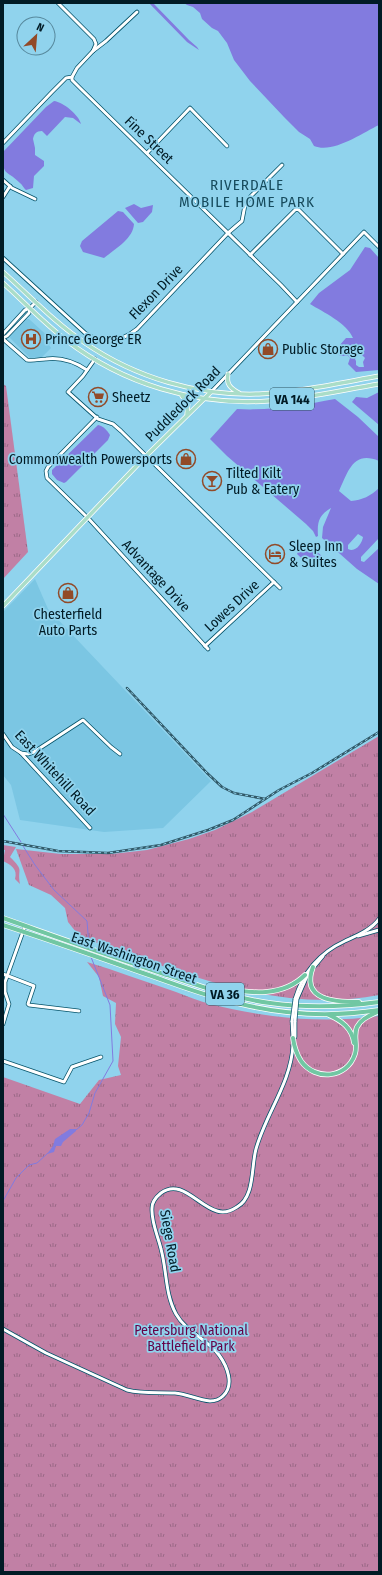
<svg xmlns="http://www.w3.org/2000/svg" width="382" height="1575" viewBox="0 0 382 1575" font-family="'Fira Sans Condensed',sans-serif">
	<defs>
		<pattern id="park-tufts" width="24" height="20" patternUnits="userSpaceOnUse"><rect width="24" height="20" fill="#c180a5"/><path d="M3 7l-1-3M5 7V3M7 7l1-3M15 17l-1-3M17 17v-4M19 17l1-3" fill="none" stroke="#9a6886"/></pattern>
	</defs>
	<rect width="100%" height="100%" fill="#90d3ed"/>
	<g fill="#7bc6e3">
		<polygon points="26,319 29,319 53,341 49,345 51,348 42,357 30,358 9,337"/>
		<polygon points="35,579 48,609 211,781 163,828 104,832 20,820 11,785 3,775 3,612"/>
	</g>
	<path fill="#c180a5" d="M3,845L16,847L10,857C25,872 17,867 20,884L15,879C18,869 11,865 3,861L5,850H3Z"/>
	<g fill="url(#park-tufts)">
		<polygon points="3,384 6,386 28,552 3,579"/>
		<path d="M379,736V995C274,1015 177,970 80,937L68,922L65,908L51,895L29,885L16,849L61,854H112L147,850L189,839L215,830L252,812Z"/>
		<path d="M87,962C117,971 146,982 176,992C187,996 199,1001 210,1004C266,1018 322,1024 379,1016V1572H3V1077L80,1104L99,1080L121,1075L118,1066L121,1037L115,1024L116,1003L103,996L99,977Z"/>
	</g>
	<g fill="#827bdf" fill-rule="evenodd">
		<polygon points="149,3 154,4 189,40 197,47 199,50 187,42"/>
		<path d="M184,3H379V125C362,133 333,154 314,146L310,139L299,132L284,117L250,81L234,60L227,43L218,31L212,28L202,19L200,13L193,7L187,5Z"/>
		<path d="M54,101C63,102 79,115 81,124L73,118L65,117L47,136L42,131C36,131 34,134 33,139L35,148V155L44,161V166L34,176L33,188L26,190C23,188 23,185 20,183C5,168 3,178 3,152L46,107Z"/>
		<polygon points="134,204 141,208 153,205 152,212 143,222 138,223 125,208"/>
		<path d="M118,211L123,212L134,224C133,239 115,249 104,258L83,252L80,246L82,241Z"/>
		<path d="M365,247L370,248L379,258V370L356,372L348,364L350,358L348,356H340L337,352L339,346L346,338H353C347,323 323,312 310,304L319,293L350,270ZM358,354H361L365,358L363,362L364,367H359L356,365V361L355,359Z"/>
		<polygon points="379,392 379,425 352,402 356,397 367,398"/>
		<path d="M335,399L358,417L379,437V461C353,450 348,472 339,491L351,501C362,500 371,496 379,488V538L361,557V561L364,562L379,548V584L357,569L322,538L323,527L331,508C319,515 317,522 318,536L316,537L313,531L306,524L227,456L210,439L237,409C270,411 303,405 335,399ZM358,534L363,537C362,543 356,553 348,549V545Z"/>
		<path d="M98,425C103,426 107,430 110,435L108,440L66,482L64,483L57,480L52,474V470Z"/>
		<polygon points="305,544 310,546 323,557 323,559 311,567 297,554 299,550"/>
		<polygon points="70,1129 76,1129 76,1131 63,1142 61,1146 56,1146 54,1152 47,1154 53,1146 55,1139"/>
	</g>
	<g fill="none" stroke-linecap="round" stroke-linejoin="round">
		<g stroke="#827bdf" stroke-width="1">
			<polyline points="3,814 21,842"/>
			<polyline points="23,846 35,865 54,890 87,921 89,946"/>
			<polyline points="76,1130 82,1125 89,1113 95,1093 113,1061 110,1005 91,957"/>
			<polyline points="3,1201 16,1178 29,1165 37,1163 48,1153"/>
		</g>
		<defs>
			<g id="minor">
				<polyline points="58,3 94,39 96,44 93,51"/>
				<polyline points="72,77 72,80 80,88 281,285 297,302"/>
				<polyline points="3,143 52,92 66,78 72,77 77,68 93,51 106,41 137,12"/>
				<polyline points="147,153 190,108 227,146"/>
				<polyline points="3,180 12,188 35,199"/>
				<polyline points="3,197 10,186"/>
				<polyline points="250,255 296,209 299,210 343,254"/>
				<path d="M3,258L85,333C103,345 121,342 137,329L228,233L242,221L245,205L250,197L282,165"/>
				<polyline points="3,334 25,310 30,308"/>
				<polyline points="3,338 7,336 29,313 30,308 36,302"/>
				<path d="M3,339L27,360C34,361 40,359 46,359C61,357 75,362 87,370"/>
				<polyline points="95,359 83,376 68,392 98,419 113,424 121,431 280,588"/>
				<polyline points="211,392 364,232 379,247"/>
				<polyline points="97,417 48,467 46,471 47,478 88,518 208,649"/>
				<polyline points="205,646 274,582"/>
				<polyline points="3,734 12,747 21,753 90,828"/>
				<polyline points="21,753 28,754 34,752 83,720 111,747 120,754"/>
				<polyline points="358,936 379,930"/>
				<polyline points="3,974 34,986 28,1004 29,1005 79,1011"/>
				<path d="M295,999C303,972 319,953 345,941C356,936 371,930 379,919"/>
				<polyline points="297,999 308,974 323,956"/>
				<polyline points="292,1021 293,1039"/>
				<polyline points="295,1021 295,1037"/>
				<polyline points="3,1024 9,1004 5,992 5,982 25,926"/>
				<polyline points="3,1061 64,1082 72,1067 101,1057"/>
				<path d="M3,1329L46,1353L127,1390C143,1394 158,1392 175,1393C187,1394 198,1400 210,1401C215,1401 220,1399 223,1396C235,1385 227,1366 219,1355C207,1339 186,1332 176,1314C165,1294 167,1271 161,1249C158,1236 151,1222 152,1208C152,1202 156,1197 161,1193C181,1178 198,1206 217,1211C223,1213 231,1211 237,1207C255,1197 251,1167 256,1149C266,1113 291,1083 293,1045"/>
			</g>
			<g id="major">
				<path d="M3,272C30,296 55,323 85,343C136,378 198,396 259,394C299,392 340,383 379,376"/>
				<path d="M3,283C24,302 44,323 66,340C123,384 196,406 268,401C305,399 342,390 379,384"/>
				<path d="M228,374C226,384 230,388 239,393"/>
				<polyline points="182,396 188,403 187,414"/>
				<polyline points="3,606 146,456 211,392"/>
			</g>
			<g id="highway">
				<path d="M3,918C57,937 110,956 164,974C199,986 233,998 270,1003C306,1008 343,1007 379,1002"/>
				<path d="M3,925C49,940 95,956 140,972C173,983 207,997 241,1004C286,1015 333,1017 379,1010"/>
				<path d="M313,967C300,1001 336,1002 359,1002"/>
				<path d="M208,987C241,991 279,1001 305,975"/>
				<path d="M329,1015C342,1021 352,1028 354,1043"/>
				<path d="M293,1038C294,1046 296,1053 301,1061C315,1081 347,1079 355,1054C358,1045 353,1035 357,1027C361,1019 369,1016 377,1012"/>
			</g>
		</defs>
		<use href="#minor" stroke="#04536a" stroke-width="4.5"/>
		<use href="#major" stroke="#fff" stroke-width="5"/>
		<use href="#highway" stroke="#fff" stroke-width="5.5"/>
		<use href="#minor" stroke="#fff" stroke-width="3"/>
		<use href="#major" stroke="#aaddc8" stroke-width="3.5"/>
		<use href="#highway" stroke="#71c7a3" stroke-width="4"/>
		<defs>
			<g id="rail">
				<polyline points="127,688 207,773 222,787 234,793 265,799"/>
				<polyline points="3,841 58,851 108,853 161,845 208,830 233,820 279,790 312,773 379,732"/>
			</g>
		</defs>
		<use href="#rail" stroke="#315968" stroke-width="2.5"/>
		<use href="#rail" stroke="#90d3ed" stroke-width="1" stroke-dasharray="3" stroke-linecap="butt"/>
		<defs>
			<g id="minor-bridge">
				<polyline points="292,1021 295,999"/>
				<polyline points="295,1021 297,999"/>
			</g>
		</defs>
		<use href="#minor-bridge" stroke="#04536a" stroke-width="4.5" stroke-linecap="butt"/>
		<use href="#minor-bridge" stroke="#fff" stroke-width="3"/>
	</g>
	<defs>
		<symbol id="hospital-ring" viewBox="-11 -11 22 22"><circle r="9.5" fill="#90d3ed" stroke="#924a28" stroke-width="1.5"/><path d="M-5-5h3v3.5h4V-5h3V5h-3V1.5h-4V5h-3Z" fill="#924a28"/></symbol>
		<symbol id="shop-ring" viewBox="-11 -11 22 22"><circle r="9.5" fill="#90d3ed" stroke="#924a28" stroke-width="1.5"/><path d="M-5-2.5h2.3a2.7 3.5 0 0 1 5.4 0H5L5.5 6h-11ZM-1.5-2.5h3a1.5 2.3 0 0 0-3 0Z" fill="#924a28"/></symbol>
		<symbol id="supermarket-ring" viewBox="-11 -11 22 22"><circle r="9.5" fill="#90d3ed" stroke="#924a28" stroke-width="1.5"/><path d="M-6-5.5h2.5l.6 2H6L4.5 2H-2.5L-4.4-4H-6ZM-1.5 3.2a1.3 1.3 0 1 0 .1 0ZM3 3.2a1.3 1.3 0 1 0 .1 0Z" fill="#924a28"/></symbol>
		<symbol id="bar-ring" viewBox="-11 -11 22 22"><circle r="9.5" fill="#90d3ed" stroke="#924a28" stroke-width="1.5"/><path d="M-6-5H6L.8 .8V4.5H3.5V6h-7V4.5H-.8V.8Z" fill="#924a28"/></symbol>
		<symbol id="hotel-ring" viewBox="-11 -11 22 22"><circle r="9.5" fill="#90d3ed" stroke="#924a28" stroke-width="1.5"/><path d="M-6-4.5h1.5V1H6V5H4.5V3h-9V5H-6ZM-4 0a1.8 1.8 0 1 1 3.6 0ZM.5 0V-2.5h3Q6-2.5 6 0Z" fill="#924a28"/></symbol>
	</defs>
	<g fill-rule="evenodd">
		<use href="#hospital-ring" x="20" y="328" width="22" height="22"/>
		<use href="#shop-ring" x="257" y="338" width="22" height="22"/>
		<use href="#supermarket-ring" x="87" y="386" width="22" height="22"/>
		<use href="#shop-ring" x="175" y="448" width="22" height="22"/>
		<use href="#bar-ring" x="201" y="470" width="22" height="22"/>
		<use href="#hotel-ring" x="264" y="543" width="22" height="22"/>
		<use href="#shop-ring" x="57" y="582" width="22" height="22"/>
	</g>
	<g text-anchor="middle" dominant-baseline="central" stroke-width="3.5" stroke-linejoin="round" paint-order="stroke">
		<g fill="#90d3ed" stroke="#2c5261" stroke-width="1">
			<rect x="270" y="388" width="44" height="22" rx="3"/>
			<rect x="206" y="983" width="38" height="22" rx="3"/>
		</g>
		<g font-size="13" font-weight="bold" fill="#011b25">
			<text x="292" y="399">VA 144</text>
			<text x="225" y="994">VA 36</text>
		</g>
		<g font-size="14" fill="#011b25" stroke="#90d3ed">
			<text transform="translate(149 140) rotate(44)">Fine Street</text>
			<text transform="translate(156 292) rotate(-46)">Flexon Drive</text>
			<text transform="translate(183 404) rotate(-45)">Puddledock Road</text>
			<text transform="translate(156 576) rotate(47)">Advantage Drive</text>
			<text transform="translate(232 606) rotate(-43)">Lowes Drive</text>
			<text transform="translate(55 773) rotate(47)">East Whitehill Road</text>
			<text transform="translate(134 958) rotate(19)">East Washington Street</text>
			<text transform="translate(170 1241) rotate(80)">Siege Road</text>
		</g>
		<g font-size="14" fill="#011b25" stroke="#90d3ed" text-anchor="start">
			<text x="45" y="339">Prince George ER</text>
			<text x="282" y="349">Public Storage</text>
			<text x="112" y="397">Sheetz</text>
			<text x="172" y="459" text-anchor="end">Commonwealth Powersports</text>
			<text x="226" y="473">Tilted Kilt<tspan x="226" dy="16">Pub &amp; Eatery</tspan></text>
			<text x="289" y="546">Sleep Inn<tspan x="289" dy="16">&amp; Suites</tspan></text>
			<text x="68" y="614" text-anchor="middle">Chesterfield<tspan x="68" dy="16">Auto Parts</tspan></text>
		</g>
		<g font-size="14" fill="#650348" stroke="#90d3ed">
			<text x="191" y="1330">Petersburg National<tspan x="191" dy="16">Battlefield Park</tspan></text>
		</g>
		<g font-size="15" letter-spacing="1" fill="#174b5d" stroke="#90d3ed">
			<text x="247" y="185">RIVERDALE<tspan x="247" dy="17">MOBILE HOME PARK</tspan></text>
		</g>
	</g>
	<rect width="382" height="1575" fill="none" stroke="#011b25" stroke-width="8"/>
	<g transform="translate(36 36) rotate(26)"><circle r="19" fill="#90d3ed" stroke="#57899d"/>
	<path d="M0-3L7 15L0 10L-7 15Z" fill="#924a28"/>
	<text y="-6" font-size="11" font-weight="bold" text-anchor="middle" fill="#011b25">N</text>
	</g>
</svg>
